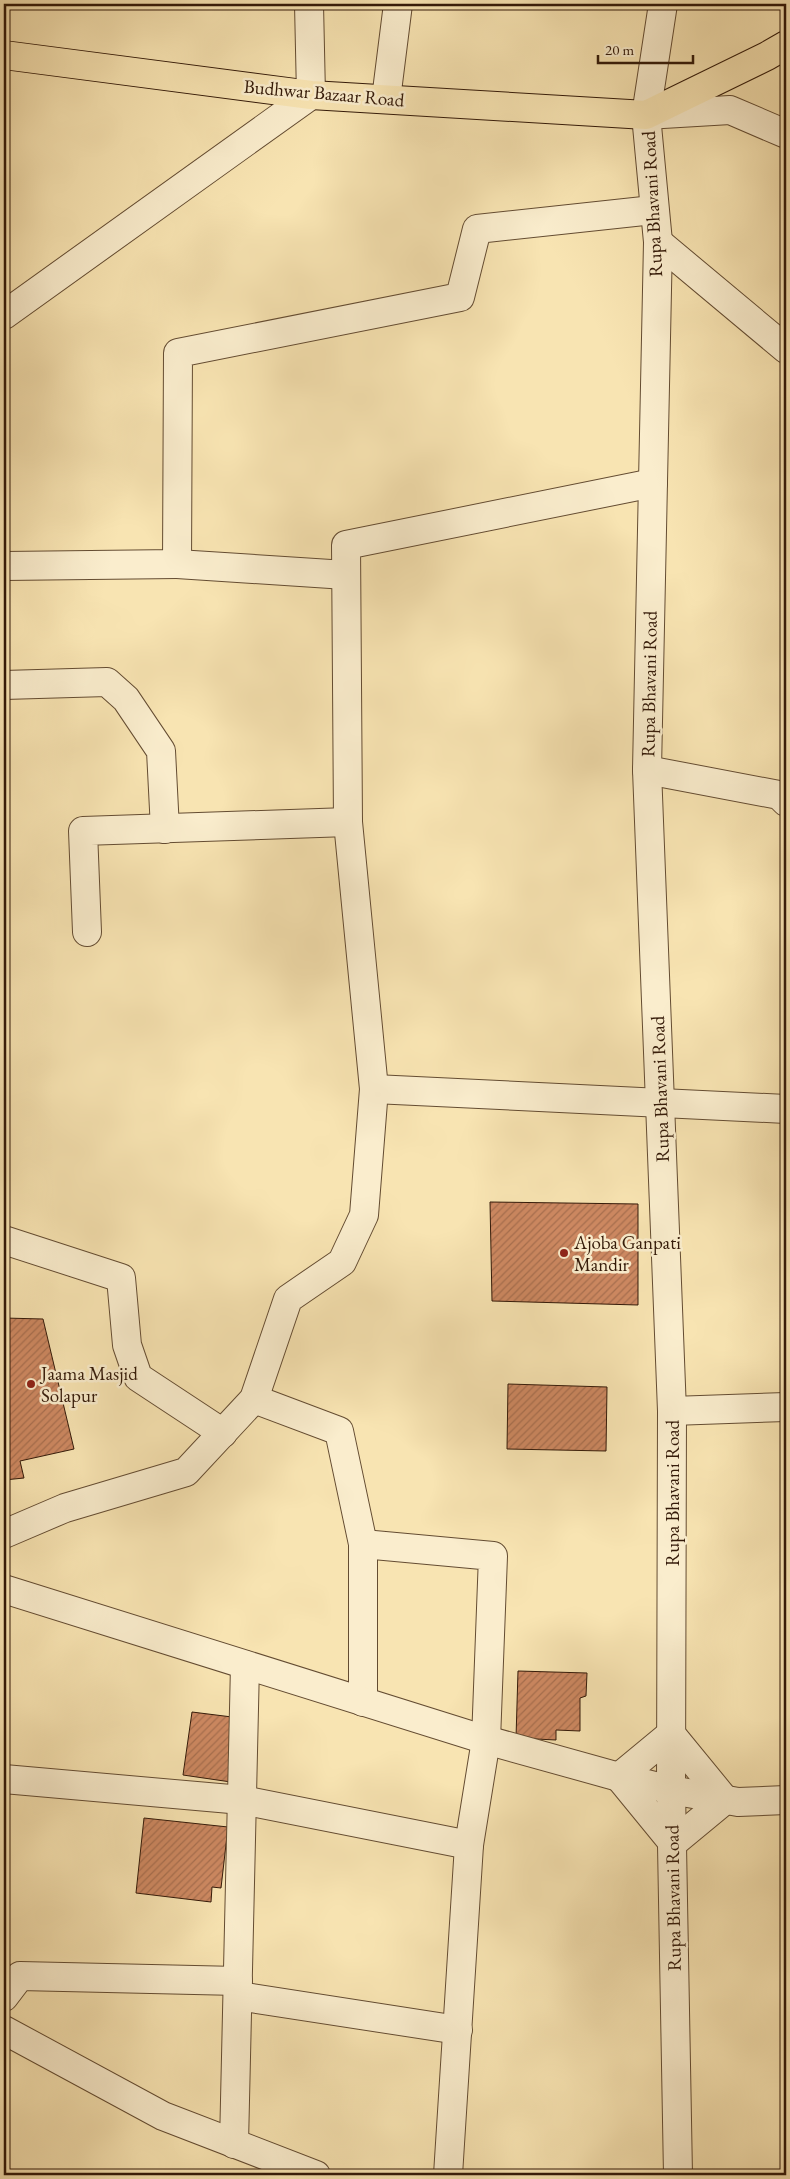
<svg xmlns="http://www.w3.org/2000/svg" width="790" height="2179" viewBox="0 0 790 2179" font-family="'EB Garamond',serif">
	<defs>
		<pattern id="building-hatch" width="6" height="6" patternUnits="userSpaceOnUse" patternTransform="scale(1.25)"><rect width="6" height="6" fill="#ce8962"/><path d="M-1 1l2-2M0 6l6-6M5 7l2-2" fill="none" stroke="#a86f4f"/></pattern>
	</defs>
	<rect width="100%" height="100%" fill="#f8e4b2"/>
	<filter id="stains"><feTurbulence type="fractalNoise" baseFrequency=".004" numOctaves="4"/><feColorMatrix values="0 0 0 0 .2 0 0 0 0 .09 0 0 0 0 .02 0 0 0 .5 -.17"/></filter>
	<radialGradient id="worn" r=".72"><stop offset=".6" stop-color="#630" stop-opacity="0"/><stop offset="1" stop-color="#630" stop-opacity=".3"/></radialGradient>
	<g fill="url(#building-hatch)" stroke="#331908">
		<polygon points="490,1202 638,1204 638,1305 492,1301"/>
		<polygon points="4,1318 43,1319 74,1449 20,1461 24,1478 4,1480"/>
		<polygon points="508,1384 607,1387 606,1451 507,1449"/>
		<polygon points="518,1671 587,1673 586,1696 580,1698 580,1731 556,1730 556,1740 516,1738"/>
		<polygon points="192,1712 240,1718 231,1782 183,1775"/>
		<polygon points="144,1818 228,1827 221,1888 212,1887 211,1902 136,1893"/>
	</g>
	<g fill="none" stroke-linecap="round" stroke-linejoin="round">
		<defs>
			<g id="minor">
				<polyline points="663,4 646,115 658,242 647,770 672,1411 671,1790 678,2175"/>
				<polyline points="386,99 398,4"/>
				<polyline points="646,115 730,110 786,134"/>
				<polyline points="658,242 786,349"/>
				<polyline points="4,315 311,95 309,4"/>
				<polyline points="177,564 346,575"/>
				<polyline points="4,566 177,564 178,353 460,297 477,229 653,210"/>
				<polyline points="4,685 107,682 126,699 161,751 165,829"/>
				<polyline points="647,770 779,795 786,802"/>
				<polyline points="348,822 346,545 653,483"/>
				<polyline points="374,1089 786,1109"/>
				<polyline points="4,1240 121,1278 127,1345 138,1377 223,1433"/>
				<polyline points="254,1399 339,1431 363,1544 363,1702"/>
				<polyline points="672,1411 786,1407"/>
				<polyline points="4,1534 65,1508 186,1472 254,1399 288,1299 342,1262 364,1215 374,1089 348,822 83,831 87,932"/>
				<polyline points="363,1544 493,1556 486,1740 469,1845 448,2175"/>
				<polyline points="4,1589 486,1740 619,1777 671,1790 738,1802 786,1800"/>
				<polygon points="671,1734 725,1800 673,1843 619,1777"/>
				<polyline points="4,1779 242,1800 469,1845"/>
				<polyline points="238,1996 458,2030"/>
				<polyline points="4,1997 20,1976 238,1981"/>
				<polyline points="4,2030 163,2116 316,2175"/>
				<polyline points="234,2144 245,1665"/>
			</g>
			<polyline id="highway" points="4,55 311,95 646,115 767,56 786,45"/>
		</defs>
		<use href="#minor" stroke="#644c32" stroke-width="30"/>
		<use href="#highway" stroke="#331908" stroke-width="30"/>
		<use href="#minor" stroke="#faedcd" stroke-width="28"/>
		<use href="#highway" stroke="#f8e4b2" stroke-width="28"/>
	</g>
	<g fill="#8f2418" stroke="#faedcd" stroke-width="2">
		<circle cx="564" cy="1253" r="5"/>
		<circle cx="31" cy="1384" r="5"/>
	</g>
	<g text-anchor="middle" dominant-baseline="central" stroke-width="5" stroke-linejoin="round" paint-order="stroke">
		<g font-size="19" fill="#331908" stroke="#faedcd">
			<text transform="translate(324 93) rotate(5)">Budhwar Bazaar Road</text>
			<text transform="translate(652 204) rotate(-93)">Rupa Bhavani Road</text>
			<text transform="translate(649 684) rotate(-89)">Rupa Bhavani Road</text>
			<text transform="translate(660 1089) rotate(-92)">Rupa Bhavani Road</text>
			<text transform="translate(672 1493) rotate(-90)">Rupa Bhavani Road</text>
			<text transform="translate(673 1898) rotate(-91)">Rupa Bhavani Road</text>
		</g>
		<g font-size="19" fill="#331908" stroke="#faedcd" text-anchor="start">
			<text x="574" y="1242">Ajoba Ganpati<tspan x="574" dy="22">Mandir</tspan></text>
			<text x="41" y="1373">Jaama Masjid<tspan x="41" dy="22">Solapur</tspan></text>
		</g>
	</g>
	<rect width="790" height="2179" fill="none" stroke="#f8e4b2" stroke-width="20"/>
	<rect x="5" y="5" width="780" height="2169" fill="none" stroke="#331908" stroke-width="2.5"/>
	<rect x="10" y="10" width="770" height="2159" fill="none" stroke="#331908"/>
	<path d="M598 55v8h95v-8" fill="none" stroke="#331908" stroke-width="2.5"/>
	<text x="605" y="55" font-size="15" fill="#331908" stroke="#faedcd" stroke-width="4" paint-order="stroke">20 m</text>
	<rect width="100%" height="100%" filter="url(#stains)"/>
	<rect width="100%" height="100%" fill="url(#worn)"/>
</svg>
